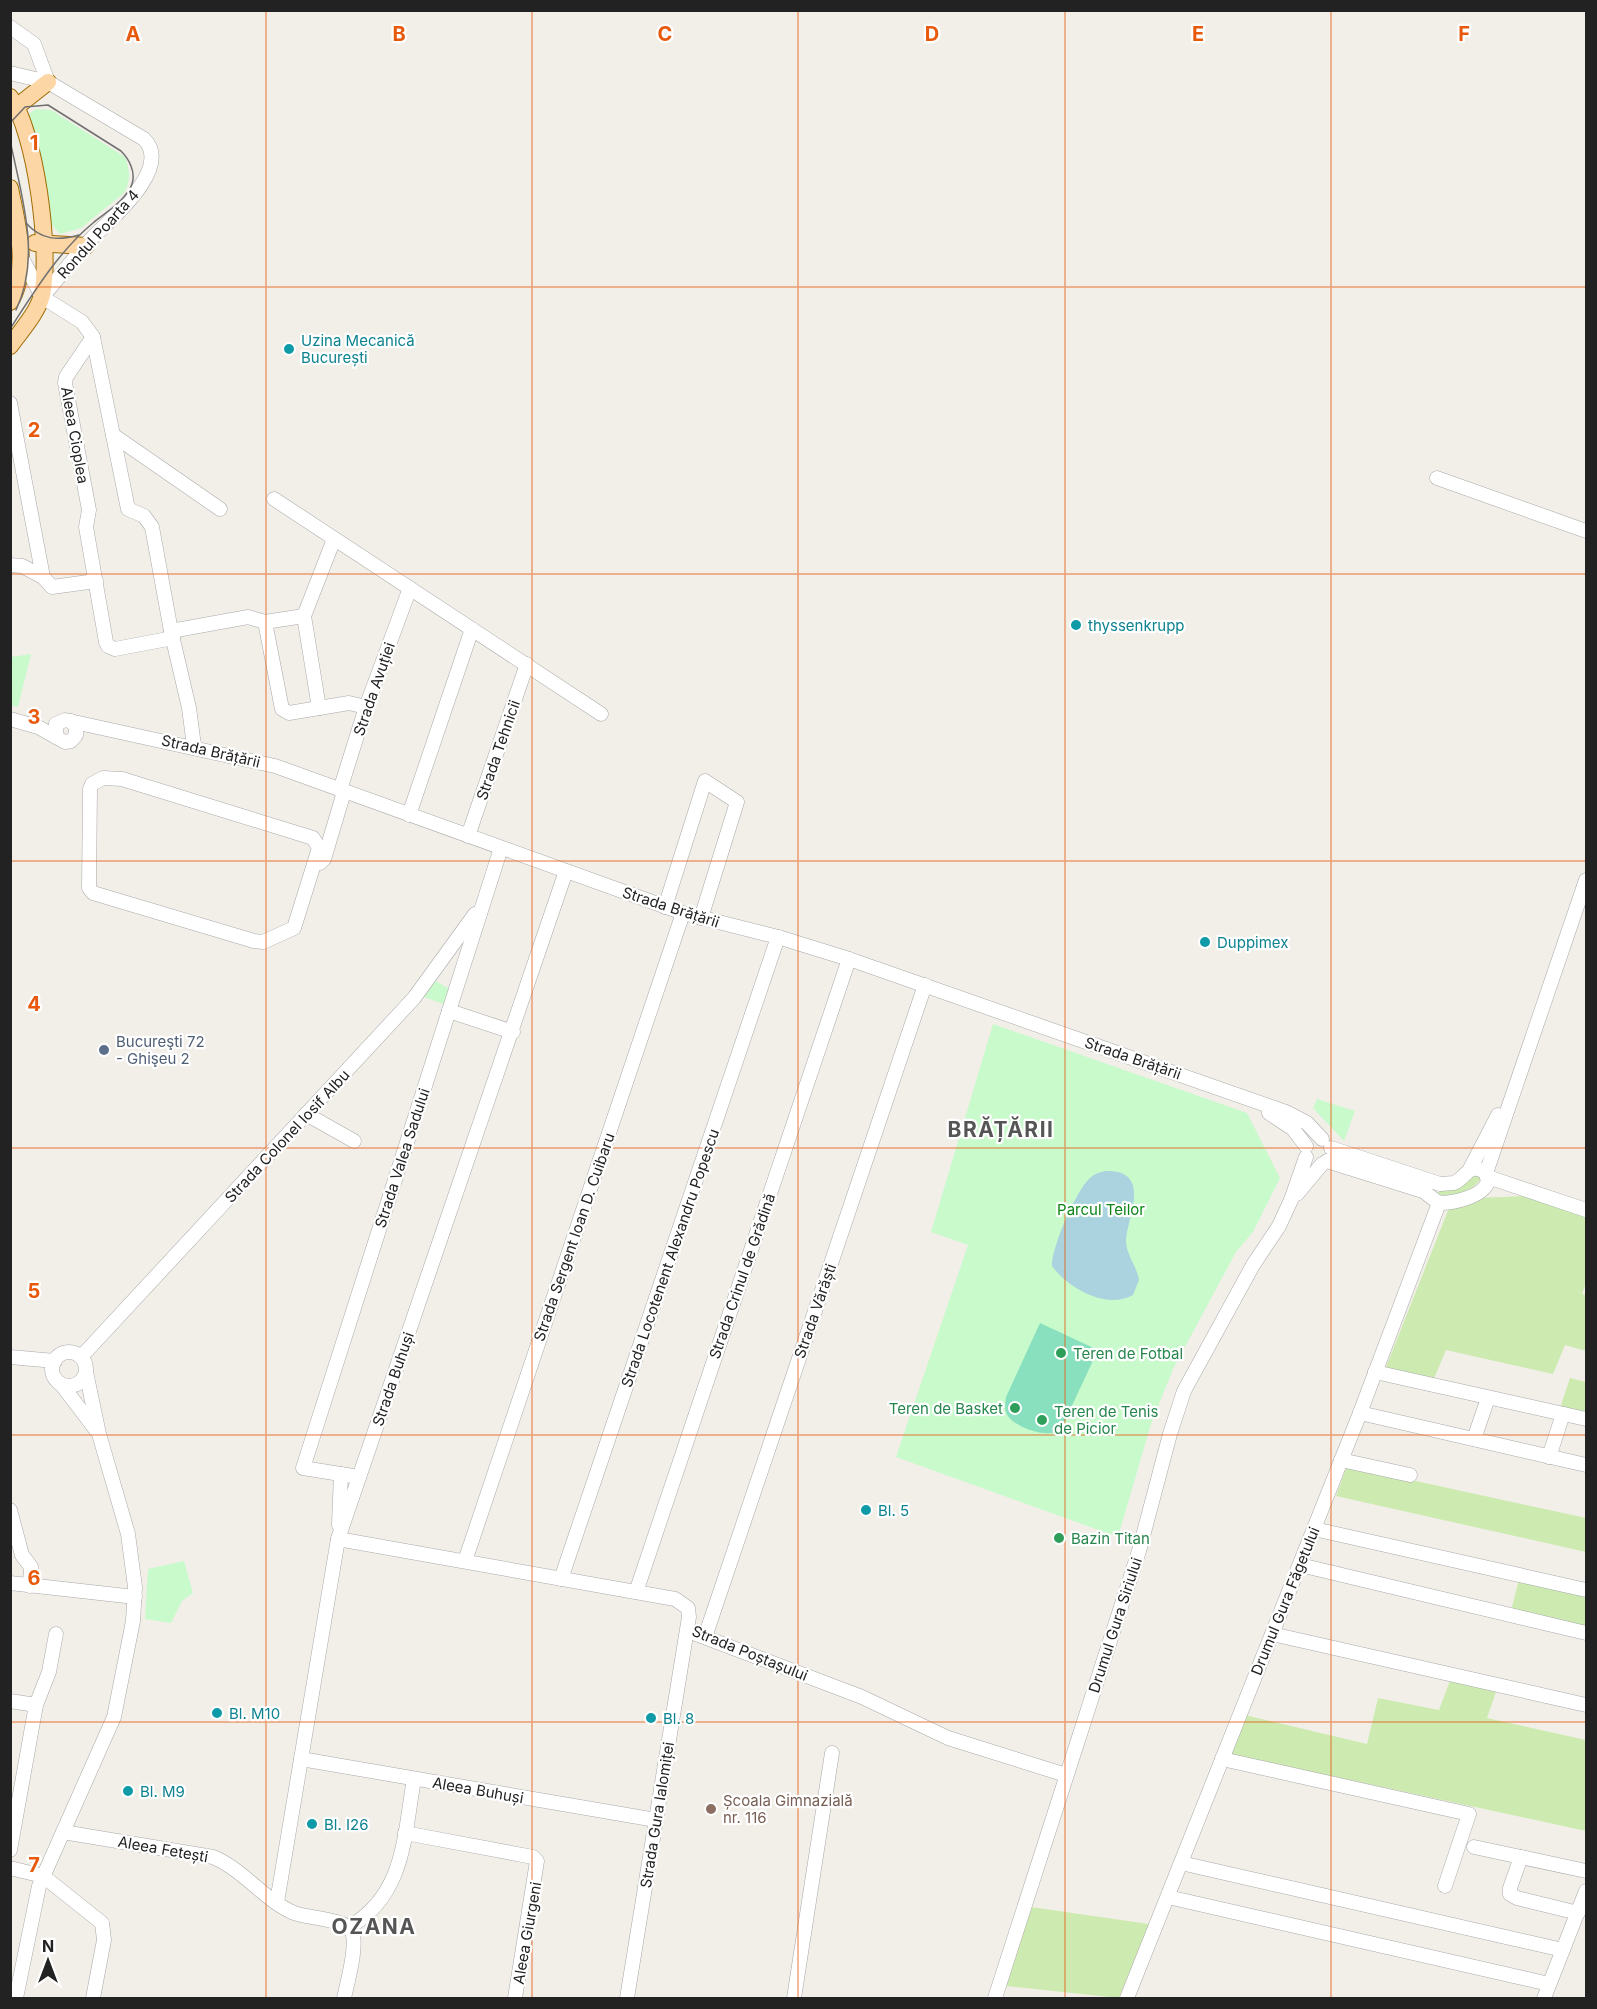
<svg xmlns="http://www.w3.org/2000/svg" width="1597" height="2009" viewBox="0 0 1597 2009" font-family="Inter,sans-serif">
	<rect width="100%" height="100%" fill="#f2efe9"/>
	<g fill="#cdebb0">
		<path d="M1472,1172L1481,1177L1480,1180C1472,1191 1450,1200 1437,1193Z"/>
		<polygon points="1526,1196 1586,1214 1586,1283 1582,1294 1586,1295 1586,1351 1565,1345 1553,1374 1446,1350 1433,1381 1384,1372 1449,1208 1478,1198"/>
		<polygon points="1570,1378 1586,1382 1585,1413 1560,1408"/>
		<polygon points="1347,1466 1586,1518 1586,1552 1336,1496"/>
		<polygon points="1519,1579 1586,1594 1586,1629 1511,1611"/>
		<polygon points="1451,1678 1497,1689 1487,1718 1586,1740 1586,1831 1230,1754 1245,1715 1367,1744 1378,1698 1439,1710"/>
		<polygon points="1031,1907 1149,1924 1119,1998 1006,1986"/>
	</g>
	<g fill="#c8facc">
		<path d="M36,109L51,110L125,157C130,170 131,181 124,193L81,228L60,234L49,222L27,119L29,114Z"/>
		<polygon points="31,654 18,707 11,705 11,657"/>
		<polygon points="435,981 450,989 446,1005 424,997"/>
		<polygon points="993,1024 1247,1113 1280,1178 1253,1232 1236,1252 1173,1369 1151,1424 1118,1537 896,1457 968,1245 931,1232"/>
		<polygon points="1317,1099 1355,1111 1344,1141 1313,1108"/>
		<polygon points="184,1561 193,1593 182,1601 171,1623 145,1619 148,1569"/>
	</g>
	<path fill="#88e0be" d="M1040,1323L1098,1350L1061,1429C1050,1440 1016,1428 1008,1416C1004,1410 1005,1404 1006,1397Z"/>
	<path fill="#aad3df" d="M1106,1171C1154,1170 1126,1220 1126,1241C1126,1254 1137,1267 1139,1280L1133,1295C1106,1310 1068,1288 1052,1266C1051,1249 1076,1191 1089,1179C1094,1174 1099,1172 1106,1171Z"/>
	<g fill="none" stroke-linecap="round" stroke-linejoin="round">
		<defs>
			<g id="minor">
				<polyline points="10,27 34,44 48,82"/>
				<path d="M10,73L48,82L144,139C173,168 111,219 93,237C75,256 59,278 42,297"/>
				<polyline points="21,256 42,297 82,322 93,337 128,509 144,516 152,527 171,631 189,708 194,746"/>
				<polyline points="93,337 66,377 65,383 89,510 86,527 106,642 108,646 115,649 173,638"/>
				<polyline points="10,403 43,577 52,587 96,581"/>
				<polyline points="113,435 220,509"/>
				<polyline points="1437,478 1586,531"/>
				<polyline points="274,499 601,714"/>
				<polyline points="10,565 22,566 43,577"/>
				<polyline points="265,622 282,709 289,713 349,703 366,707"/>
				<polyline points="171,631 248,617 265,622 304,616"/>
				<polyline points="319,708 304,616 334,539"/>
				<polyline points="10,719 38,727 65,742 71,741 76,735 76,727 71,721"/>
				<polyline points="56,737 56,724 65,720 275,766 683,913 778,937 849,959 1286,1112 1307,1123 1322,1139"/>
				<polygon points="103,778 122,779 313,838 319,848 294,928 263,942 254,941 93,893 89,888 90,789 92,784"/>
				<polyline points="340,790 366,707 410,588"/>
				<polyline points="409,815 472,629"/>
				<polyline points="468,836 527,664"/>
				<polyline points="320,863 324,859 344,792"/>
				<polyline points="665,907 705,781 737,802 701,918"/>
				<polyline points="449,1011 513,1032"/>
				<polyline points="1269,1113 1293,1129 1306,1146"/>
				<polyline points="306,1114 354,1141"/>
				<path d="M1327,1161L1423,1191L1439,1203C1454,1203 1482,1197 1488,1182L1486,1173C1469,1161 1467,1177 1454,1183L1440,1184L1331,1148"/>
				<polyline points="1470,1169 1498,1115"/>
				<polyline points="1486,1173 1586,880"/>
				<polyline points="1488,1177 1586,1210"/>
				<polyline points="1297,1194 1322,1164"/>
				<circle cx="69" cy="1369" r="17"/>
				<polyline points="10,1357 55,1361"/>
				<polyline points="81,1357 414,998 475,914"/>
				<polyline points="1375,1372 1586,1419"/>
				<polyline points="61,1384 96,1430"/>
				<polyline points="1360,1413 1586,1465"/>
				<polyline points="1474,1439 1488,1398"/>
				<polyline points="1549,1457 1563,1414"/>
				<polyline points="1341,1460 1410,1475"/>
				<polyline points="359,1477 303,1468 501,848"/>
				<polyline points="10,1510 22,1555 31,1567 30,1586"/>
				<polyline points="339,1525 341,1474"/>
				<polyline points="1314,1529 1586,1590"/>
				<polyline points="338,1539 675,1599 688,1608 689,1617 627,1998"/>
				<polyline points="465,1561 683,913"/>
				<polyline points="1300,1565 1586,1633"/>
				<polyline points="561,1579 778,937"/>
				<polyline points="10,1583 135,1597"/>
				<polyline points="636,1592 849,959"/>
				<polyline points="696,1634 862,1697 948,1738 1066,1775"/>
				<polyline points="1272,1634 1586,1705"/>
				<polyline points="705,1637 925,985"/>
				<polyline points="10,1701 36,1705"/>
				<polyline points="301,1759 656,1820"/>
				<polyline points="1222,1759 1469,1814 1445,1886"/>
				<path d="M63,1832L213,1857C244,1870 264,1900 294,1913C307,1918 344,1919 351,1930C359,1942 347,1984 344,1998"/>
				<polyline points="405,1833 533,1857 537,1861 515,1998"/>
				<polyline points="1474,1847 1586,1871"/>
				<polyline points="10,1850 36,1705 49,1672 56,1634"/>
				<polyline points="1521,1857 1510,1888 1510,1894 1517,1898 1578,1913"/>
				<polyline points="1181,1863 1563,1950"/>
				<polyline points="10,1868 43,1876 102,1923 104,1940 93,1998"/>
				<polyline points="1168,1897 1549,1984"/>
				<polyline points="277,1902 338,1539 566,871"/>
				<path d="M349,1927C405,1895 404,1836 414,1779"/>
				<polyline points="16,1998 39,1886 114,1717 133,1621 135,1587 128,1534 99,1434 86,1372"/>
				<polyline points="794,1998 832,1753"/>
				<polyline points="995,1998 1139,1551 1170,1434 1184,1391 1253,1265 1279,1226 1291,1200 1306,1157"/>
				<polyline points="1127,1998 1360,1413 1439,1203"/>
				<polyline points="1544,1998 1586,1891"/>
			</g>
			<g id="major">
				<path d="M10,97C36,132 51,252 42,295C38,312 20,332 10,346"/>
				<polyline points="10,112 48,82"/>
				<path d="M10,188C17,224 30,268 10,302"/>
				<polyline points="35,243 86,246"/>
			</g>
		</defs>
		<use href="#minor" stroke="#a9a9a9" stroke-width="15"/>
		<use href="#major" stroke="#a06b00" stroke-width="18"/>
		<use href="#minor" stroke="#fff" stroke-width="14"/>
		<use href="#major" stroke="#fcd6a4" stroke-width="16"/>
		<g stroke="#707070" stroke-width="1.5">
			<path d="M10,123L25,107L48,105L121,151C129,159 136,172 132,184C126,201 106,212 93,223C59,251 34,292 10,329"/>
			<path d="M10,140C21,195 42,256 16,310"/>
			<path d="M26,223C41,240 58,241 79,235"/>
		</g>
	</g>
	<path fill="none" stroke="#e8590c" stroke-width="1.5" stroke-opacity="0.55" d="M266,10V1998M532,10V1998M798,10V1998M1065,10V1998M1331,10V1998M10,287H1586M10,574H1586M10,861H1586M10,1148H1586M10,1435H1586M10,1722H1586"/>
	<g fill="#0f9aa8" stroke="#fff" stroke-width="2">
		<circle cx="289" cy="349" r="6"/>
		<circle cx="1076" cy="625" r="6"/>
		<circle cx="1205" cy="942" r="6"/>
		<circle cx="866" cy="1510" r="6"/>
		<circle cx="217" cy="1713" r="6"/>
		<circle cx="651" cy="1718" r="6"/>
		<circle cx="128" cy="1791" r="6"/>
		<circle cx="312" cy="1824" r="6"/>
	</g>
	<circle fill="#5c6f8a" stroke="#fff" stroke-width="2" cx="104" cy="1050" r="6"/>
	<g fill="#2e9e5b" stroke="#fff" stroke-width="2">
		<circle cx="1061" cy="1353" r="6"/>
		<circle cx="1015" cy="1408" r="6"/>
		<circle cx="1042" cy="1420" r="6"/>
		<circle cx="1059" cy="1538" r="6"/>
	</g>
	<circle fill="#8d6e63" stroke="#fff" stroke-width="2" cx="711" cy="1809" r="6"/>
	<g text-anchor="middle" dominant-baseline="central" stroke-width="4.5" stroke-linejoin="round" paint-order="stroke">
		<g font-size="15" fill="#222" stroke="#fff">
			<text transform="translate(98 234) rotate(-48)">Rondul Poarta 4</text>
			<text transform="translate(75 435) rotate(80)">Aleea Cioplea</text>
			<text transform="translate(374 689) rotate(-71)">Strada Avuției</text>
			<text transform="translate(498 750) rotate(-71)">Strada Tehnicii</text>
			<text transform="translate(211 751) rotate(13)">Strada Brățării</text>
			<text transform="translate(671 907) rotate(18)">Strada Brățării</text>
			<text transform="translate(1133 1058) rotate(19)">Strada Brățării</text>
			<text transform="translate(287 1136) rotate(-47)">Strada Colonel Iosif Albu</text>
			<text transform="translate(402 1158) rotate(-72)">Strada Valea Sadului</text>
			<text transform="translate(574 1237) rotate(-71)">Strada Sergent Ioan D. Cuibaru</text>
			<text transform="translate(670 1258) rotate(-71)">Strada Locotenent Alexandru Popescu</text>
			<text transform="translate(742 1276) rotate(-71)">Strada Crinul de Grădină</text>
			<text transform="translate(815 1311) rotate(-71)">Strada Vărăști</text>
			<text transform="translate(393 1379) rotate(-71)">Strada Buhuși</text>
			<text transform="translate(1285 1601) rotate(-68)">Drumul Gura Făgetului</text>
			<text transform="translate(1115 1625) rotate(-72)">Drumul Gura Siriului</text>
			<text transform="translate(750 1653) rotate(22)">Strada Poștașului</text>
			<text transform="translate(478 1790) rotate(10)">Aleea Buhuși</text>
			<text transform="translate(657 1815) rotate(-81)">Strada Gura Ialomiței</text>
			<text transform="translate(163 1849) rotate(10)">Aleea Fetești</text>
			<text transform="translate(527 1933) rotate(-80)">Aleea Giurgeni</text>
		</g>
		<g font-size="15" fill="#0d838f" stroke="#fff" text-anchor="start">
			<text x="301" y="340">Uzina Mecanică<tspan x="301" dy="17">București</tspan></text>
			<text x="1088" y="625">thyssenkrupp</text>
			<text x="1217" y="942">Duppimex</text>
			<text x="878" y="1510">Bl. 5</text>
			<text x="229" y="1713">Bl. M10</text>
			<text x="663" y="1718">Bl. 8</text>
			<text x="140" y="1791">Bl. M9</text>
			<text x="324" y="1824">Bl. I26</text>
		</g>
		<g font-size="15" fill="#4e5e75" stroke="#fff" text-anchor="start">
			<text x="116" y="1041">Bucureşti 72<tspan x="116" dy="17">- Ghişeu 2</tspan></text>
		</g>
		<g font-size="15" fill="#0c8416" stroke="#fff">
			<text x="1101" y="1209">Parcul Teilor</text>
		</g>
		<g font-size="15" fill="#27864d" stroke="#fff" text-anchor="start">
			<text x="1073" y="1353">Teren de Fotbal</text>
			<text x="1003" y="1408" text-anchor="end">Teren de Basket</text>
			<text x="1054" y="1411">Teren de Tenis<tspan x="1054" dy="17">de Picior</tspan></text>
			<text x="1071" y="1538">Bazin Titan</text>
		</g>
		<g font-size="15" fill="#785e54" stroke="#fff" text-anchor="start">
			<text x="723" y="1800">Școala Gimnazială<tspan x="723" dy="17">nr. 116</tspan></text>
		</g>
		<g font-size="21" font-weight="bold" letter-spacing="1.5" fill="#555" stroke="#fff">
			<text x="1001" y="1129">BRĂȚĂRII</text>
			<text x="374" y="1926">OZANA</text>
		</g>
	</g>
	<g font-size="20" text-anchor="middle" font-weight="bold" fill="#e8590c" stroke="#fff" stroke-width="4.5" stroke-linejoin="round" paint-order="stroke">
		<text x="133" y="41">A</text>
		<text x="399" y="41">B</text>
		<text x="665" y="41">C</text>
		<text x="932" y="41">D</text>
		<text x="1198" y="41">E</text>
		<text x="1464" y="41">F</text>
		<text x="34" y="150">1</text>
		<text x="34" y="437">2</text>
		<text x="34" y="724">3</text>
		<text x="34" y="1011">4</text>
		<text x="34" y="1298">5</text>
		<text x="34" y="1585">6</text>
		<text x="34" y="1872">7</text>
	</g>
	<rect width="1597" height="2009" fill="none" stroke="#222222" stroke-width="24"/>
	<g transform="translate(48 1961)" stroke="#ffffff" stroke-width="4.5" paint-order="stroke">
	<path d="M0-4.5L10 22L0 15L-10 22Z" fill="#222222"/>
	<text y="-9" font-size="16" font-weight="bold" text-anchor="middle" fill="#222222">N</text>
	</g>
</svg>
